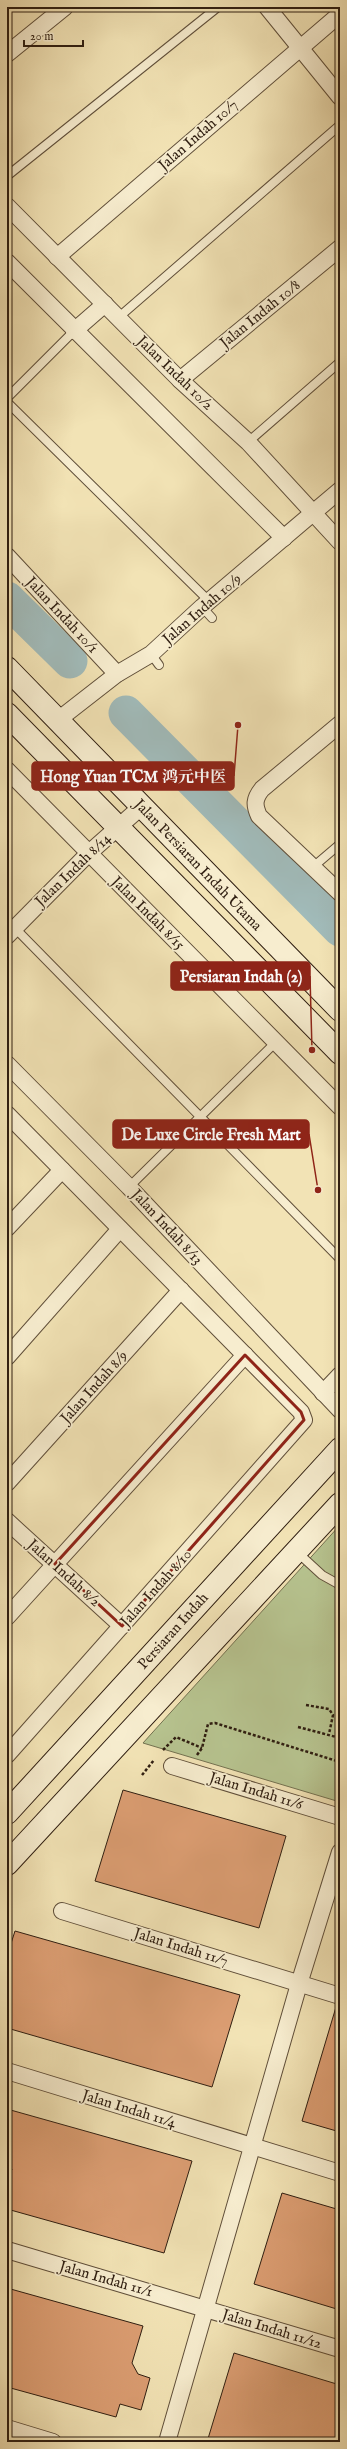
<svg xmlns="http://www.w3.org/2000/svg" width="347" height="2449" viewBox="0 0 347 2449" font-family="'IM FELL English','Noto Serif SC',serif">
	<rect width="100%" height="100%" fill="#f2e3b5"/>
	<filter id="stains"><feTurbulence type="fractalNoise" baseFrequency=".005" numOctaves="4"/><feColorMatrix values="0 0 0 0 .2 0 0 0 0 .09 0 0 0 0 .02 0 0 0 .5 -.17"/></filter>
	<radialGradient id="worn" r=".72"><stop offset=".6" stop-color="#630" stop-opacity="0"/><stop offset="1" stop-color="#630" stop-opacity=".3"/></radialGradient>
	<polygon fill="#b7c490" stroke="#737150" points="340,1525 340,1802 143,1743"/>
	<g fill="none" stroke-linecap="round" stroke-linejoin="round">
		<g stroke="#a1bbba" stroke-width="35">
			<polyline points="7,599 70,661"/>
			<polyline points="126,713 340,929"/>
		</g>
	</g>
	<g fill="#db9d72" stroke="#2f1e11">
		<polygon points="123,1790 286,1836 259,1928 95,1881"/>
		<polygon points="15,1931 240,1995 212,2087 7,2028 7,1956"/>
		<polygon points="336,2007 340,2007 340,2132 302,2121"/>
		<polygon points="7,2109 192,2161 164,2253 7,2209 7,2184 12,2169 7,2169"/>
		<polygon points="282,2193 340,2210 340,2310 254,2284"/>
		<polygon points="7,2288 143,2326 132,2363 138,2374 150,2378 141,2410 120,2404 116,2417 7,2387"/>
		<polygon points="234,2353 340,2385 340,2442 207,2442"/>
	</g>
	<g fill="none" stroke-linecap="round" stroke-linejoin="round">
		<defs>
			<g id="service">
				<polyline points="7,176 218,7"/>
				<polyline points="119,317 340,125"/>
				<polyline points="7,398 74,331"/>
				<polyline points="7,402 209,601"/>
				<polyline points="248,442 340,362"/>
				<polyline points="202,607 212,618"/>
				<polyline points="151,654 159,665"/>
				<polyline points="313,867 340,844"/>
				<polyline points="7,920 340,1259"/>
				<polyline points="129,1187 276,1042"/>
				<polyline points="297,1552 322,1575 340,1585"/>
			</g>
			<g id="minor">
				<polyline points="267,7 340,97"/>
				<polyline points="7,54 65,7"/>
				<polyline points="7,206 180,380 248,442 340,542"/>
				<polyline points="57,257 340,14"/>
				<polyline points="7,262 284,538"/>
				<polyline points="74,331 105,304"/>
				<polyline points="180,380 340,248"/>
				<polyline points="7,556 117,674"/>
				<polyline points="58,720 117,674 151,654 202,607 340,490"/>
				<path d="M340,724L262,789C254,799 254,805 259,816L340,893"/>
				<polyline points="7,770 340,1107"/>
				<polyline points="7,936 89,853 141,807"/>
				<polyline points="7,1064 129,1187 340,1410"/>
				<polyline points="7,1114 301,1412 304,1420 7,1755"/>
				<polyline points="7,1228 62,1170"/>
				<polyline points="7,1357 120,1229"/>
				<polyline points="323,1393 340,1375"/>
				<polyline points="7,1483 181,1290"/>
				<polyline points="7,1521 122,1626"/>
				<polyline points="7,1617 245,1355"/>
				<polyline points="172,1766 340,1817"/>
				<polyline points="62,1911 340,1996"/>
				<polyline points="7,2071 340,2173"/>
				<polyline points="7,2250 340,2349"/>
				<polyline points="7,2428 53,2442"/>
				<polyline points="167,2442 299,1984 340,1852"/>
			</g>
			<g id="secondary">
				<polyline points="7,668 340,1010"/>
				<polyline points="7,714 340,1053"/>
				<polyline points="7,1813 340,1449"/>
				<polyline points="7,1864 340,1504"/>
			</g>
		</defs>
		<use href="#service" stroke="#604f3a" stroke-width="10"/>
		<use href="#minor" stroke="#604f3a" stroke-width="18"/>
		<use href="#secondary" stroke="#2f1e11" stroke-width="24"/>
		<g stroke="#2f1e11" stroke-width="2.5" stroke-dasharray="3 2" stroke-linecap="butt">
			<polyline points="306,1705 329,1709 333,1715 329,1734"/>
			<polyline points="298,1727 340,1738"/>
			<polyline points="163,1750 176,1737 202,1748"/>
			<polyline points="197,1755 202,1748 208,1724 215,1723 340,1762"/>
			<polyline points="142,1775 154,1760"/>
		</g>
		<use href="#service" stroke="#f7edcf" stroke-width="8"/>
		<use href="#minor" stroke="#f7edcf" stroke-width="16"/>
		<use href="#secondary" stroke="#f7edcf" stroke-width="22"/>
	</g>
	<path fill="none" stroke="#8f2418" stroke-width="3" stroke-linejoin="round" d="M245,1355L301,1412L304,1420L122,1626L55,1564Z"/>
	<g text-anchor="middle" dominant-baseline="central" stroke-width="3.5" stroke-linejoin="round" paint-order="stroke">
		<g font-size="15" fill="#2f1e11" stroke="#f7edcf">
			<text transform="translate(198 135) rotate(-41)">Jalan Indah 10/7</text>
			<text transform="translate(260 314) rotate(-39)">Jalan Indah 10/8</text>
			<text transform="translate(175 373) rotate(44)">Jalan Indah 10/2</text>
			<text transform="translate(202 609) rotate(-41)">Jalan Indah 10/9</text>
			<text transform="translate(62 615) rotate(47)">Jalan Indah 10/1</text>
			<text transform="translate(198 865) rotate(46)">Jalan Persiaran Indah Utama</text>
			<text transform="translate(73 870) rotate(-44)">Jalan Indah 8/14</text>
			<text transform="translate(148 913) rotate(45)">Jalan Indah 8/15</text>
			<text transform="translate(167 1227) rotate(47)">Jalan Indah 8/13</text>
			<text transform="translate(94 1387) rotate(-48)">Jalan Indah 8/9</text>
			<text transform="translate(64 1573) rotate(42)">Jalan Indah 8/2</text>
			<text transform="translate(156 1588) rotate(-48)">Jalan Indah 8/10</text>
			<text transform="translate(173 1631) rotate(-48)">Persiaran Indah</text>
			<text transform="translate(256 1791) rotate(17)">Jalan Indah 11/6</text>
			<text transform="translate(181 1947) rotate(17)">Jalan Indah 11/7</text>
			<text transform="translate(129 2109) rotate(17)">Jalan Indah 11/4</text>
			<text transform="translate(106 2279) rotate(16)">Jalan Indah 11/1</text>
			<text transform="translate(272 2329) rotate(17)">Jalan Indah 11/12</text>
		</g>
	</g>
	<path fill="none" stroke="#8f2418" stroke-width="1.5" d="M238 725L234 776M312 1050L310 976M318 1190L309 1134"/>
	<g fill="#8f2418" stroke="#f7edcf" stroke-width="1.5">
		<circle cx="238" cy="725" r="4"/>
		<circle cx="312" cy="1050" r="4"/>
		<circle cx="318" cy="1190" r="4"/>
	</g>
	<g fill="#8f2418" stroke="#8f2418" stroke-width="1.5">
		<rect x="32" y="762" width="202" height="28" rx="4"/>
		<rect x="171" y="962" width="139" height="28" rx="4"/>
		<rect x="113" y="1120" width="196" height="28" rx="4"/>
	</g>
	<g font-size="16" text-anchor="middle" font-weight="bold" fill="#fff">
		<text x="133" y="782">Hong Yuan TCM 鸿元中医</text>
		<text x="241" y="982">Persiaran Indah (2)</text>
		<text x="211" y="1140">De Luxe Circle Fresh Mart</text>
	</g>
	<rect width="347" height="2449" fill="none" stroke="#f2e3b5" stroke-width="24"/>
	<rect x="8" y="8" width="331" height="2433" fill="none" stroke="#2f1e11" stroke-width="2"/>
	<rect x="12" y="12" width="323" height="2425" fill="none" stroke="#2f1e11"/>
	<path d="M24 40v6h59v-6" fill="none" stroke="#2f1e11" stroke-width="2"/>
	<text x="30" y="40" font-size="12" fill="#2f1e11" stroke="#f7edcf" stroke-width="3" paint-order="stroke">20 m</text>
	<rect width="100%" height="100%" filter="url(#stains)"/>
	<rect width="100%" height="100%" fill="url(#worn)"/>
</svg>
